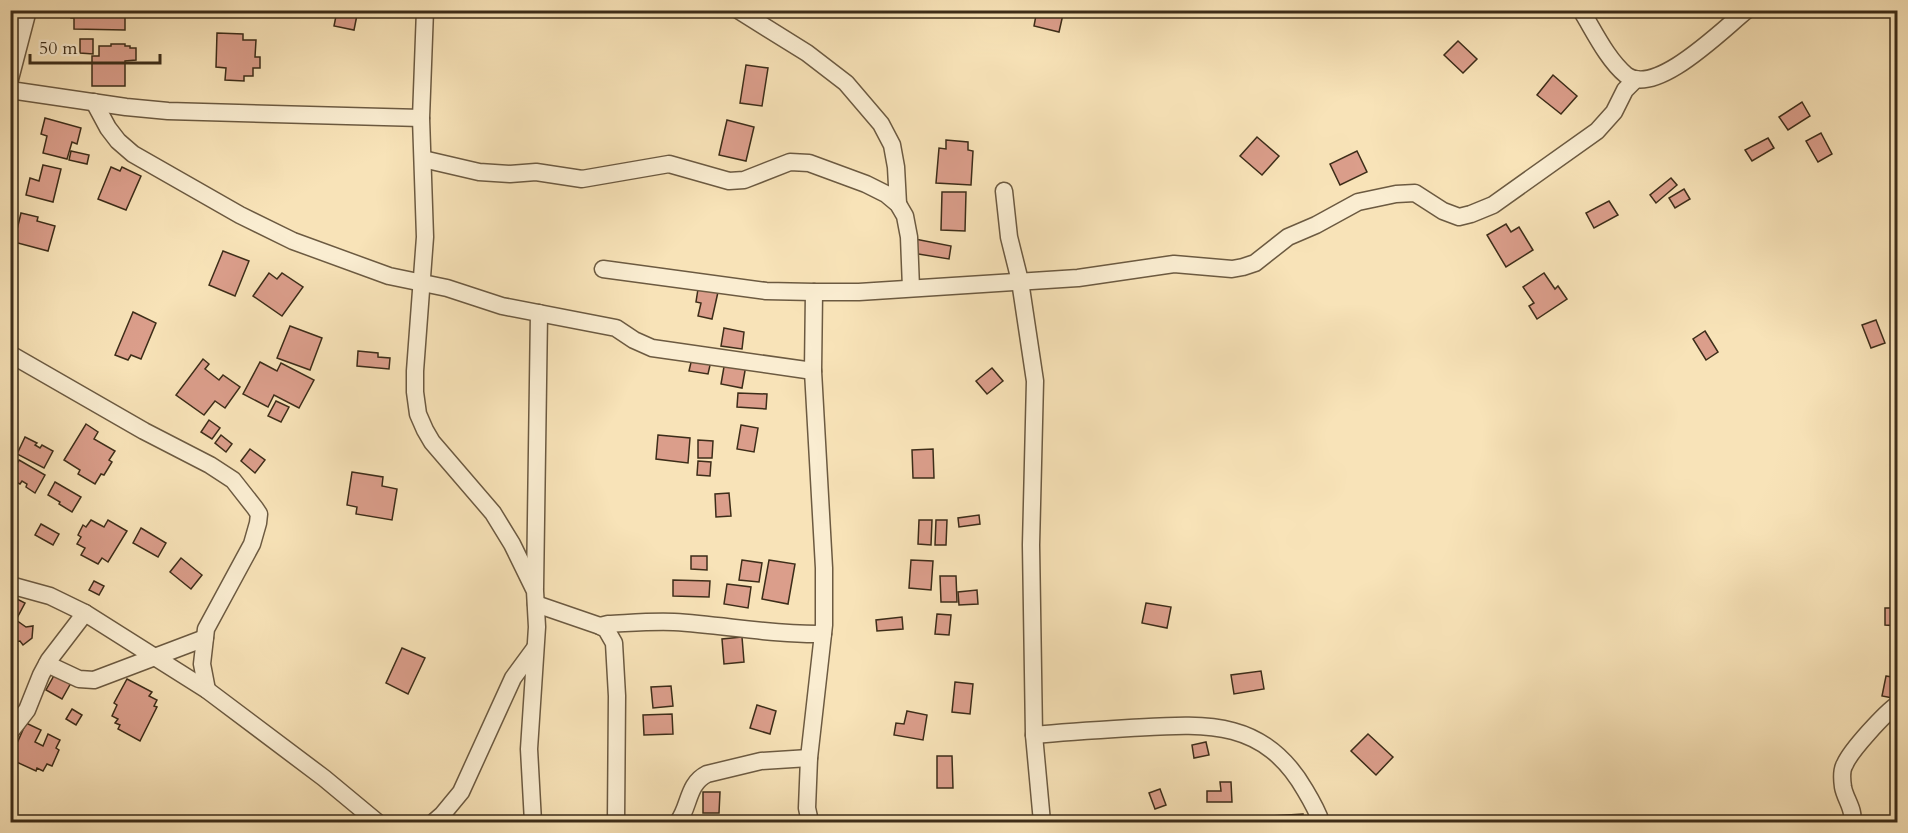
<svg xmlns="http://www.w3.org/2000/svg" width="1908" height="833" viewBox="0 0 1908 833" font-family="Cardo,serif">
	<rect width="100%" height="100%" fill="#f8e3b8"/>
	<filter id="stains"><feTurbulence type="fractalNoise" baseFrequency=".00333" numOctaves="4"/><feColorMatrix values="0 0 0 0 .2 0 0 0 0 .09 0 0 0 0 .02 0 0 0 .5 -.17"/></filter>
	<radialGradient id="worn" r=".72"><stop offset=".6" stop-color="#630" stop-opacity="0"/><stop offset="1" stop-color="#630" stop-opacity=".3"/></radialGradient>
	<g fill="#db9e8b" stroke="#3d2d19" stroke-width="1.5">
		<polygon points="71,10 125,10 125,30 74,29 74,18 71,18"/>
		<polygon points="1037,10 1064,10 1059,32 1034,26"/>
		<polygon points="337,11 357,15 354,30 334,26"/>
		<polygon points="217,33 243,34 243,40 256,40 255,57 260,57 260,68 253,68 253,76 244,76 244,81 225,80 226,68 216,67"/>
		<polygon points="80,39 93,39 93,54 80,53"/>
		<polygon points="1458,41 1477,59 1463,73 1444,55"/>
		<polygon points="111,44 125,44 125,46 130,46 130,48 136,48 136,60 125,61 125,86 92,86 92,56 99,56 99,46 111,46"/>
		<polygon points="746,65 768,68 762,106 740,103"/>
		<polygon points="1553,75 1577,96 1561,114 1537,95"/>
		<polygon points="1802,102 1810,116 1788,130 1779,117"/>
		<polygon points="45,118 81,128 77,144 72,142 67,159 43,153 47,136 41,134"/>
		<polygon points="727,120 754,127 746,161 719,155"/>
		<polygon points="1821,133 1832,154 1818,162 1806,141"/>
		<polygon points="1257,137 1279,156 1262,175 1240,156"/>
		<polygon points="1768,138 1774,148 1752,161 1745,150"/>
		<polygon points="946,140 968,142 968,150 973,151 971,185 936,183 939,148 946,149"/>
		<polygon points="71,151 89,155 87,164 69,160"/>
		<polygon points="1357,151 1367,172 1340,185 1330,164"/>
		<polygon points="43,165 61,169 53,202 26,195 30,178 39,181"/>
		<polygon points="111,167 120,171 122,167 141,176 126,210 98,199"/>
		<polygon points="1671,178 1677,185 1656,203 1650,195"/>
		<polygon points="1684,189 1690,199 1675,208 1669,198"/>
		<polygon points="942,192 966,192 965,231 941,230"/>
		<polygon points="1609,201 1618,215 1594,228 1586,213"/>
		<polygon points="21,213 38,217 37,221 55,226 48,251 14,242"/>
		<polygon points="1506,224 1511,232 1519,227 1533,250 1506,267 1487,235"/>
		<polygon points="915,239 951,246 949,259 912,253"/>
		<polygon points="223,251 249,261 235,296 209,285"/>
		<polygon points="269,273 277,279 282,273 303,287 282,316 253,296"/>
		<polygon points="1544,273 1555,289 1558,286 1567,299 1537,319 1529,306 1534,303 1523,287"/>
		<polygon points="698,289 718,292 712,319 698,316 701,303 696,302"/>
		<polygon points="133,312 156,323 141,359 131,355 128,360 115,355"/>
		<polygon points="1876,320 1885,343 1871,348 1862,325"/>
		<polygon points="290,326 322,338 310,370 277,358"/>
		<polygon points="724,328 744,332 742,349 721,346"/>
		<polygon points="1705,331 1718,352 1706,360 1693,339"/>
		<polygon points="358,351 378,353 378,357 390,358 389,369 357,366"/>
		<polygon points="692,358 711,361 708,374 689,371"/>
		<polygon points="203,359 209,364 205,369 219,380 223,375 240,387 225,408 215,401 204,415 176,395"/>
		<polygon points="725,361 746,365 742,388 721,384"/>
		<polygon points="260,362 277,371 281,363 314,380 299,408 274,395 268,407 243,394"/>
		<polygon points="992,368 1003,381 987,394 976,381"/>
		<polygon points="738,393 767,394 766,409 737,407"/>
		<polygon points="276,401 289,407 281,422 268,416"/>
		<polygon points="209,420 220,428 212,439 201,432"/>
		<polygon points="86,424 98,432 94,439 115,451 109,460 112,462 104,475 101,474 95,484 78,474 80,470 64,460"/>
		<polygon points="741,425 758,428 754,452 737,449"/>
		<polygon points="221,435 232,444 226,452 215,443"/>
		<polygon points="658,435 690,438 688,463 656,459"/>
		<polygon points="25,437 37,443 35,445 40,448 42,445 53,451 44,468 17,454"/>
		<polygon points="698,440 713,441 712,458 698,458"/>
		<polygon points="250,449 265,460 255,473 241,461"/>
		<polygon points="933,449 934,478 913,478 912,450"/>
		<polygon points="19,460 45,475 35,493 26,487 27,484 22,481 20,484 10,479"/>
		<polygon points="698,461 711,462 710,476 697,475"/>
		<polygon points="352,472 383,477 382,486 397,489 392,520 356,514 357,507 347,505"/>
		<polygon points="55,482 81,497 72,512 59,504 60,502 48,495"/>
		<polygon points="729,493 731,516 716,517 715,494"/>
		<polygon points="979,515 980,524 959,527 958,518"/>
		<polygon points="91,520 104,527 108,520 127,531 108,562 102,558 98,564 81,555 85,548 77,544 81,537 78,535 83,525 86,527"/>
		<polygon points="919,520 932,520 931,545 918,544"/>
		<polygon points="936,520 947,520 946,545 935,545"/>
		<polygon points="41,524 59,534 53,545 35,535"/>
		<polygon points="141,528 166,543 158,557 133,543"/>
		<polygon points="691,556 707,556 707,570 691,569"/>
		<polygon points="181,558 202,575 191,589 170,572"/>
		<polygon points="742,560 762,563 759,582 739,580"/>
		<polygon points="769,560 795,564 788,604 762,599"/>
		<polygon points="911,560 933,561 931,590 909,588"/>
		<polygon points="940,576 956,576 957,602 941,602"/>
		<polygon points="673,580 710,581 709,597 673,596"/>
		<polygon points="94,581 104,586 99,595 89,590"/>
		<polygon points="727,584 751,587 748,608 724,604"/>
		<polygon points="977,590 978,604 959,605 958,592"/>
		<polygon points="13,597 25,603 16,620 26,627 33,626 32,638 23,645 20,641 10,643 10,601"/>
		<polygon points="1146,603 1171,607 1167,628 1142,623"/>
		<polygon points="1885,608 1898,608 1898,626 1885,625"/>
		<polygon points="937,614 951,615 949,635 935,634"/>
		<polygon points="902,617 903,629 877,631 876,620"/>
		<polygon points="742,637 744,662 724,664 722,639"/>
		<polygon points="402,648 425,658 408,694 386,683"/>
		<polygon points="1261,671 1264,689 1234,694 1231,675"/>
		<polygon points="56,672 72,681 62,699 46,690"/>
		<polygon points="1886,676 1898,678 1898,699 1882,696"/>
		<polygon points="127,679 152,692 149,696 157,700 154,706 157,707 140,741 118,729 120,725 115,723 118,719 112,716 117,705 114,703"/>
		<polygon points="955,682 973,684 970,714 952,712"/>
		<polygon points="671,686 673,706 653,708 651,687"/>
		<polygon points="757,705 776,711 770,734 750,728"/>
		<polygon points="72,709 82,715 76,725 66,719"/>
		<polygon points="907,711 927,715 923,740 894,735 896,723 904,724"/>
		<polygon points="672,714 673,734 644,735 643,715"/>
		<polygon points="26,723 41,730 35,742 43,746 48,734 60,740 56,748 59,750 52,766 47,764 43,771 37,768 36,771 10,759"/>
		<polygon points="1368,734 1393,757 1376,775 1351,751"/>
		<polygon points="1206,742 1209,755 1194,758 1192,745"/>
		<polygon points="937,756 952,756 953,788 937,788"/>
		<polygon points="1220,782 1231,782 1232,802 1207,802 1207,791 1221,791"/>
		<polygon points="1160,789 1166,805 1155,809 1149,793"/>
		<polygon points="703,792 720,792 719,813 703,813"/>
		<polygon points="1303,814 1303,822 1271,822 1271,816"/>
	</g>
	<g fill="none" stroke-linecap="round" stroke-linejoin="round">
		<defs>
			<g id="street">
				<polyline points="425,10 421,118 425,237 415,371 415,392 418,414 425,430 432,442 493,513 512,544 535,591 537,627 529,749 533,822"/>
				<polyline points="738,10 807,53 846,83 881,124 892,145 896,167 898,204"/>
				<path d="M1581,10C1594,31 1607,59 1626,75C1656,98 1725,27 1747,10"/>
				<polyline points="10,79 28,10"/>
				<polyline points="10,90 126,107 168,111 421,118"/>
				<polyline points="94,102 108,128 118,141 133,154 240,215 293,241 389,276 447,288 502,306 616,328 634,340 652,348 813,371"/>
				<polyline points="423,159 479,172 510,174 536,172 582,179 669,164 729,181 744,180 790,162 809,163 866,184 886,194 898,204 905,216 909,237 911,288"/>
				<polyline points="1004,191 1009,237 1020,281 1035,381 1031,545 1034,735 1042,822"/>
				<polyline points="603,269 766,291 814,292 859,292 1078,278 1174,264 1232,269 1243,267 1255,263 1288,237 1316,225 1358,202 1396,194 1415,193 1443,211 1459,217 1471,214 1493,205 1597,131 1614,112 1625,90 1636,79"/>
				<polyline points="10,354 144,431 210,465 233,480 255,508 259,514 258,523 252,544 206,629 202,664 207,690"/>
				<polyline points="10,585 50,596 85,613 207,690 324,778 377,822"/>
				<polyline points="535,588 539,313"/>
				<polyline points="536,604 600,626 606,629 614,643 617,696 616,822"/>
				<path d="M600,626L608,624C630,623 652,621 674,622C724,625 773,635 823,634"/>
				<polyline points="47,664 79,679 94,680 205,638"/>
				<polyline points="10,732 27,710 41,675 49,660 85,613"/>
				<path d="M1034,735C1066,732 1098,730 1130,728C1203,724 1263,717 1305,790C1311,800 1317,810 1321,822"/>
				<polyline points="434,822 442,815 461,792 513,678 535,648"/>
				<path d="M678,822C690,806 687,784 707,774L761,761L809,758"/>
				<polyline points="810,822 807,808 809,758 824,625 824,568 813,371 814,292"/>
				<path d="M1852,822C1855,810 1845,799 1843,787C1842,780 1841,770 1845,764C1851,750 1885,713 1898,704"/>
			</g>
		</defs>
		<use href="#street" stroke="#6c5a41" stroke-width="19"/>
		<use href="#street" stroke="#faedd1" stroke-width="16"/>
	</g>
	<rect width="1908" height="833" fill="none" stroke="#f8e3b8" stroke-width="36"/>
	<rect x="12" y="12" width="1884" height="809" fill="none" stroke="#3d2d19" stroke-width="3"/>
	<rect x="18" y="18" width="1872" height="797" fill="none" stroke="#3d2d19" stroke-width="1.5"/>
	<path d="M30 54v9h130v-9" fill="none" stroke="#3d2d19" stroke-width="3"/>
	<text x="39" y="54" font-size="18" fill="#3d2d19" stroke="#faedd1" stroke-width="4.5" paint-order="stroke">50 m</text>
	<rect width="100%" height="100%" filter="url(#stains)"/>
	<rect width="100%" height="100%" fill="url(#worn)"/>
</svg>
